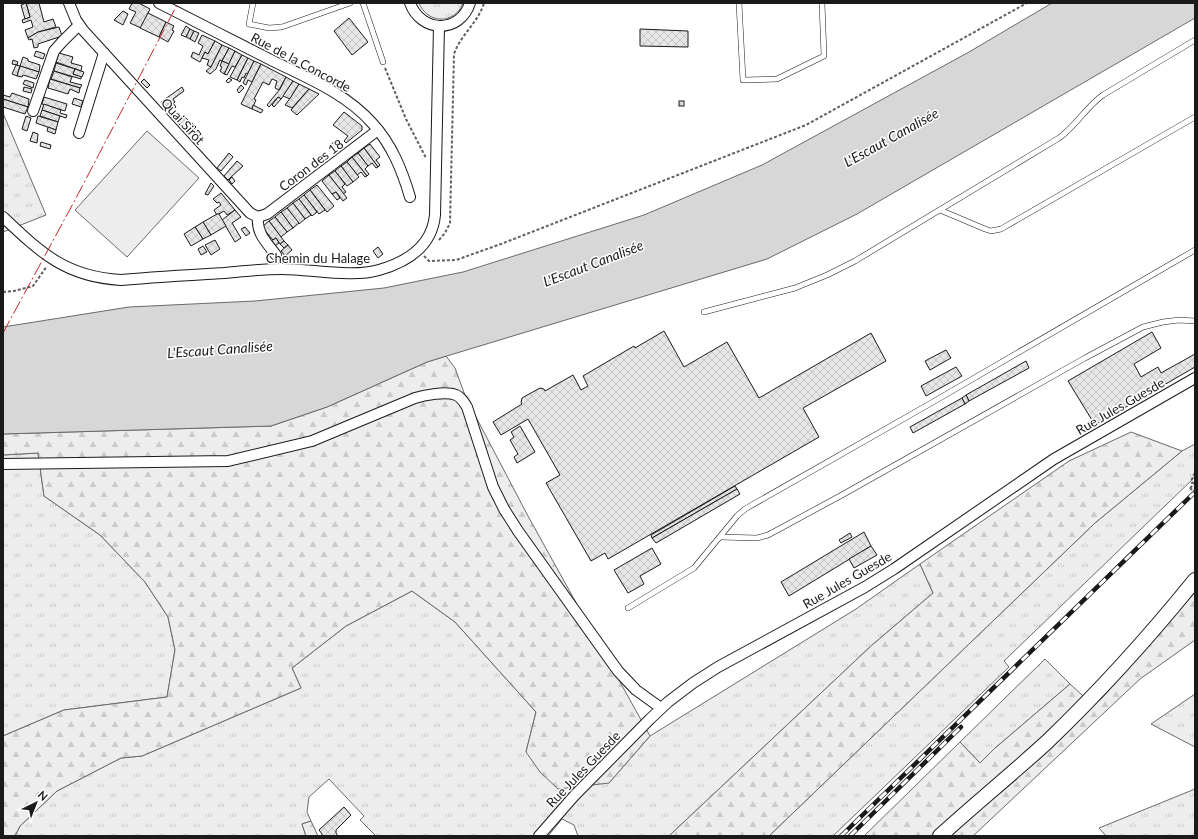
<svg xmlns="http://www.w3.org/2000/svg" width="1198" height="839" viewBox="0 0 1198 839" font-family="Lato,sans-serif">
	<defs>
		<pattern id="grass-tufts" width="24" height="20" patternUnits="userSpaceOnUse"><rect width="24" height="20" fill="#ededed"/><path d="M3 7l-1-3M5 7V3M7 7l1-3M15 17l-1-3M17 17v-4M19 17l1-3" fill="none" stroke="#cbcbcb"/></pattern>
		<pattern id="forest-firs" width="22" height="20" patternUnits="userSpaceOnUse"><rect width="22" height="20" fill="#ededed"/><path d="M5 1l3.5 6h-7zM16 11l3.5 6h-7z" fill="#cbcbcb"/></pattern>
		<pattern id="building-cross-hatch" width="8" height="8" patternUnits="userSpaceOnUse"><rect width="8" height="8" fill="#e6e6e6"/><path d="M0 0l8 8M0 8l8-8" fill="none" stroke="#c5c5c5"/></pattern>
	</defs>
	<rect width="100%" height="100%" fill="#fff"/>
	<g fill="url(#grass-tufts)" stroke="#6a6a6a">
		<path d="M419,3H463C455,25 427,24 419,3Z"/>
		<polygon points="3,113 46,215 3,232"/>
		<polygon points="1195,444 1195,477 1004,661 1009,667 833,836 769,836 1095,523 1182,451"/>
		<polygon points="38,453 44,496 100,535 145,582 168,617 175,650 167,697 64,710 3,736 3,455"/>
		<polygon points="920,564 933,593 871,646 669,836 578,836 574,825 562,819 548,836 376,836 360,820 364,816 329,779 309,797 307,812 311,821 302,824 306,836 15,836 20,826 57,791 121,758 142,756 301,688 292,668 346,626 412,591 455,622 536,712 526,752 609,783 650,736 856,609"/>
		<polygon points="1045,659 1070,684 994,749 980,763 960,742"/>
		<polygon points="1195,694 1195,747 1151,724"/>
		<polygon points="1195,789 1195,836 1106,836 1099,828"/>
	</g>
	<g fill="url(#forest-firs)" stroke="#6a6a6a">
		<polygon points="446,356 455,368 466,398 528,516 650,736 609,783 558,789 540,772 526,752 536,712 455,622 412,591 346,626 292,668 301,688 142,756 121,758 57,791 20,826 15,836 3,836 3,736 64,710 167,697 175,650 168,617 145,582 100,535 44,496 38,453 3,455 3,434 271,426 327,407 427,362"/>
		<polygon points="1131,432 1182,451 1095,523 769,836 669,836 871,646 933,593 920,564 1069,461"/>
		<polygon points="1195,592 1195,640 1140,679 973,836 864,836 960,742 980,763 994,749 1070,684 1093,705 1102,698"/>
		<polygon points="311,821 318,836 306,836 302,824"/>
	</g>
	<polygon fill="#ededed" stroke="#6a6a6a" points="147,131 199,178 127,257 75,210"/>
	<polygon fill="#d7d7d7" stroke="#6a6a6a" points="1052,3 1195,3 1195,18 857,214 767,259 427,362 327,407 271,426 3,434 3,327 129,307 255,301 384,288 463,272 644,215 762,165 969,52"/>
	<g fill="url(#building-cross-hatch)" stroke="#1a1a1a">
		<polygon points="26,3 39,3 44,22 53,19 56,27 38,32 28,38 25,30 33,27 31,20 23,23 22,20 30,17"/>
		<polygon points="26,3 30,17 25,19 21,5"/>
		<polygon points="132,3 139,3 150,9 141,28 130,23 136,12 129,9"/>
		<polygon points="123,11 128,14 123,25 114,20"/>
		<polygon points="148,13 166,22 159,37 140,28"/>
		<polygon points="349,18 368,42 352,55 334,31"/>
		<polygon points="166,22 174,26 172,30 174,31 168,42 159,37"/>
		<polygon points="186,26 190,29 186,37 181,35"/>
		<polygon points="59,27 62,36 38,44 38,47 34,48 32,39 29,40 28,38 38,32"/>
		<polygon points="190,29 194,31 190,39 186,37"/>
		<polygon points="640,29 688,31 688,47 640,46"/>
		<polygon points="194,31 199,33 195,42 190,39"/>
		<polygon points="202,35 215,41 208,54 205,52 200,62 191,57 193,52 199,55 203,46 198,43"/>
		<polygon points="215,41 222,45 211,67 207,65 209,60 202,58 205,52 208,54"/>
		<polygon points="222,45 229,48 222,61 220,60 216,69 210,74 206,71 211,67"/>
		<polygon points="229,48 235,51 229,64 222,61"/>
		<polygon points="36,51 45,54 43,59 34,56"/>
		<polygon points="235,51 242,55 235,67 232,66 227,75 224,74"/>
		<polygon points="59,53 73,57 71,63 82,66 81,71 56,62"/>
		<polygon points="242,55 248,58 237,80 230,77"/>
		<polygon points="23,57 28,59 28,61 40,65 39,72 20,66"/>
		<polygon points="248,58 254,61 248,74 246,73 244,78 242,77 240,82 237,80"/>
		<polygon points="13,60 18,62 17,65 12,64"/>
		<polygon points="222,61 229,64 224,74 220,71 222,67 220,66"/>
		<polygon points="254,61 261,64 252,82 248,80 246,85 243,83"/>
		<polygon points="56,63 75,69 73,74 81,76 81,79 54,71"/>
		<polygon points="261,64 286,77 279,90 275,88 277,81 272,79 269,85 263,82 254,99 256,100 252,109 241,104"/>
		<polygon points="16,65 20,66 17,76 12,74"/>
		<polygon points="20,66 39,72 36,79 23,75 22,77 17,76"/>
		<polygon points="75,69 84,72 82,77 73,74"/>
		<polygon points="54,71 72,77 70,82 82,85 80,88 51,79"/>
		<polygon points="286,77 293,81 286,93 281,99 278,97 269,107 267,105 280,89"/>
		<polygon points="229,78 232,80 228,83 226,81"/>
		<polygon points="50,79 80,88 79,93 70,89 68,94 48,88"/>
		<polygon points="144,79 150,85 147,88 141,82"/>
		<polygon points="25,80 34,83 33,88 23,84"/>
		<polygon points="293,81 299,84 290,99 283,96"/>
		<polygon points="299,84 309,89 292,108 285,105 291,97"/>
		<polygon points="241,85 244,88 239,93 237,90"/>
		<polygon points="24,87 32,89 31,93 23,91"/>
		<polygon points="182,87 184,91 173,99 175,102 166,109 161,102"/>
		<polygon points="309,89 319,94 297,115 291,110"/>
		<polygon points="12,93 29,99 28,107 3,99 3,95 10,97"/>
		<polygon points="44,97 67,104 65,111 42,104"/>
		<polygon points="278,97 281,99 274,107 272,105"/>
		<polygon points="74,98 83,101 81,107 72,104"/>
		<polygon points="3,99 28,107 25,114 3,107"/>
		<rect x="679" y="101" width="5" height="5"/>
		<polygon points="173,103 176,107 169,112 166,109"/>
		<polygon points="44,104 61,110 60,113 67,115 66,118 42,110"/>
		<polygon points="253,105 263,110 261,113 252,109"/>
		<polygon points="42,110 60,116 58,122 40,116"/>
		<polygon points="344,112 362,126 362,130 346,143 344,141 348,136 333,125"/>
		<polygon points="26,116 31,118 27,131 22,129"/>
		<polygon points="38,116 58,122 56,130 36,123"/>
		<polygon points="185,117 189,121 182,127 178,123"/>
		<polygon points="192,123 196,127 189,134 185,129"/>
		<polygon points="48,127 56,130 55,134 47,131"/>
		<polygon points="198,130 201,134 195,140 192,136"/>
		<polygon points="33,132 38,134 37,143 30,141"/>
		<polygon points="335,141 340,148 334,152 329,146"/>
		<polygon points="41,142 51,145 50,149 40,146"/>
		<polygon points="370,144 380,157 376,160 380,165 378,167 364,148"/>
		<polygon points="364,148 378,167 376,168 372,163 368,166 358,153"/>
		<polygon points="229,153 233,157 221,171 217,168"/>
		<polygon points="358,153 368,166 365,169 369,174 367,176 352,157"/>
		<polygon points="352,157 367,176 365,177 361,172 357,175 347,162"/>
		<polygon points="237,161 243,166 228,180 224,176"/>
		<polygon points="347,162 359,177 353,182 341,166"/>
		<polygon points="341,166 353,182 347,186 335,171"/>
		<polygon points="335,171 345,184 342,187 346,192 343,194 329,175"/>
		<polygon points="329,175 347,198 343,201 336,192 332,194 322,181"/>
		<polygon points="232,177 235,181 232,184 229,180"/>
		<polygon points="211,183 214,186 208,195 205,194"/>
		<polygon points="317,185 334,206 327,212 310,190"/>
		<polygon points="310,190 325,210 319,214 304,195"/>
		<polygon points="336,192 340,198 337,200 332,194"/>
		<polygon points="221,193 235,210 227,215 224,211 217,215 214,210 221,205 219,202 217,203 213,199"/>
		<polygon points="304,195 317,212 312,216 299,199"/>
		<polygon points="299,199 311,215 305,219 293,203"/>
		<polygon points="293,203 305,219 299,224 287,208"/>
		<polygon points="287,208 299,223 293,228 281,212"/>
		<polygon points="235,210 241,217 232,223 241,238 235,242 222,220"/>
		<polygon points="281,212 293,228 287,232 275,217"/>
		<polygon points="217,214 219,214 226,226 211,235 203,222"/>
		<polygon points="275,217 287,232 281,237 269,221"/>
		<polygon points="269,221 284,241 280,244 276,238 273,240 262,227"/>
		<polygon points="203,222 211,235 203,239 195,227"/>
		<polygon points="195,227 203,239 191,246 184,234"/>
		<polygon points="245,227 250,233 246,236 241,229"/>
		<polygon points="276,238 279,243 275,246 271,241"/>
		<polygon points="215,240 220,249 211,255 205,245"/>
		<polygon points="284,241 288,245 284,248 280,244"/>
		<polygon points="288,245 292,250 285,256 281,251"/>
		<polygon points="203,246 207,252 201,255 198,249"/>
		<polygon points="378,247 383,254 378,258 373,251"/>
		<polygon points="664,331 684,367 727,342 759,398 871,333 886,361 803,408 819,437 608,559 605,553 591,561 546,483 560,475 528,419 501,435 493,422 522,404 521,403 522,398 540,388 544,389 545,391 573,375 581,390 588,386 583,376 634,346 635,348"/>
		<polygon points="1152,332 1161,348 1134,364 1141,377 1158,367 1161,373 1195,354 1195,367 1095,425 1068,381"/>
		<polygon points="946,350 951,358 930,370 925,361"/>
		<polygon points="1026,361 1029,368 969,401 966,395"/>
		<polygon points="956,367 962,376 926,396 921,386"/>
		<polygon points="966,395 969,401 965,404 962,398"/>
		<polygon points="962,398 965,404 913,433 910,427"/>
		<polygon points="520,426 535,452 517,463 514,457 518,454 510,440 514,437 511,432"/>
		<polygon points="735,486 737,489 652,538 651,535"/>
		<polygon points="737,489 740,494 656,543 652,538"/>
		<polygon points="864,532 871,546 789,596 781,582"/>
		<polygon points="850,533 852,537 841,543 839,540"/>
		<polygon points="871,546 877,555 854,568 849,559"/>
		<polygon points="652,548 661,564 640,576 644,584 628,593 614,570"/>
		<polygon points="344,807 351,815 336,830 336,833 338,836 322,836 322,834 319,830"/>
	</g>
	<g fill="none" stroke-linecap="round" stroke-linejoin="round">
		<defs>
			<g id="lane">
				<polyline points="253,3 249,24 269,28 282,27 350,3"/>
				<polyline points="363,3 383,62"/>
				<polyline points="739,3 743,80 777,79 824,56 822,3"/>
				<polyline points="940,210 985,229 991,231 1001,229 1195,117"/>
				<path d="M704,312L795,288L827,275L855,261L1059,138C1076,126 1086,107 1103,95L1195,40"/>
				<polyline points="720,537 757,538 768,535 842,495 1085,358 1143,327 1163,322 1179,320 1195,321"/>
				<polyline points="628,608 694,568 737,516 745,509 926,406 1195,250"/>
			</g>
			<g id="street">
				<path d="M69,3L76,20L83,30L250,213L258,217C256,233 267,243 276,255"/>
				<path d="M159,3C197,22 235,42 273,61C308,78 347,94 373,124C392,145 402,170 410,197"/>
				<path d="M410,3C421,33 460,34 470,3"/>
				<polyline points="33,111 54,51 62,42 79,25"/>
				<polyline points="79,133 104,53"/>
				<path d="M3,217C41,253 66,277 121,280C156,277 190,275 224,273C244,271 263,269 282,269C311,269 352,278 379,270C407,262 432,246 435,215L439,26"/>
				<polyline points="258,217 267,214 378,130"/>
				<path d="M3,464L228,461L312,441L415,398C425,395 446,391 456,395C461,397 464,402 467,407L493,487L504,509L518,531L618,671L636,690L661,708"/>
				<polyline points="539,836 574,796 650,719 668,702 693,683 718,667 865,587 894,569 1054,459 1195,378"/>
			</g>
			<path id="secondary" d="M940,836C975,804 1012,774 1047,742C1100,691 1149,637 1195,580"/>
		</defs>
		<use href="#lane" stroke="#1a1a1a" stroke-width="6"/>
		<use href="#street" stroke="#1a1a1a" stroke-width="12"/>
		<use href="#secondary" stroke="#1a1a1a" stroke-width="16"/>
		<g stroke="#5f5f5f" stroke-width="2" stroke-dasharray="3 2" stroke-linecap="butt">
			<polyline points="385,68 406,119 426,158"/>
			<path d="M439,240L445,233L450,223L454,54C461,34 478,23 484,3"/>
			<polyline points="424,256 429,261 456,260 501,244 806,125 1027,3"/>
			<polyline points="3,292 14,291 33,286 47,266"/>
			<polyline points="1195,473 1191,481 1192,483 1195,481"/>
			<polyline points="1190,488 1195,483"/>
		</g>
		<use href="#lane" stroke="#fff" stroke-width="5"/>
		<use href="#street" stroke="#fff" stroke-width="10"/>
		<use href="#secondary" stroke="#fff" stroke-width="14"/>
		<defs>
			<g id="rail">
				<polyline points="841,836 1195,492"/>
				<polyline points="850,836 961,727"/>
			</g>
		</defs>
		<use href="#rail" stroke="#1a1a1a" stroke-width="4.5"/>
		<use href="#rail" stroke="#fff" stroke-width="3" stroke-dasharray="9" stroke-linecap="butt"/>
		<polyline stroke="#5f5f5f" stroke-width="2" stroke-dasharray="3 2" stroke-linecap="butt" points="1190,488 1195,493"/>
		<polyline stroke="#c62828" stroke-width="1" stroke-dasharray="14 3 2 3" stroke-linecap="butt" points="3,333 75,200 178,3"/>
	</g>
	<g text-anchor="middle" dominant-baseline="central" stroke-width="3" stroke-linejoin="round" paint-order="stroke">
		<g font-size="13" fill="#1a1a1a" stroke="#fff">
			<text transform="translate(301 62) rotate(28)">Rue de la Concorde</text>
			<text transform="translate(183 121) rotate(48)">Quai Sirot</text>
			<text transform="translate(311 165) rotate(-37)">Coron des 18</text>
			<text x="318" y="258">Chemin du Halage</text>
			<text transform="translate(1120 406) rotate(-30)">Rue Jules Guesde</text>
			<text transform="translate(847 580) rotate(-30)">Rue Jules Guesde</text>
			<text transform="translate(583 769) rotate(-46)">Rue Jules Guesde</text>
		</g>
		<g font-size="14" font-style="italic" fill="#1a1a1a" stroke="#fff">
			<text transform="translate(891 137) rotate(-29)">L'Escaut Canalisée</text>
			<text transform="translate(593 263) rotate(-21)">L'Escaut Canalisée</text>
			<text transform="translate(220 349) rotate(-4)">L'Escaut Canalisée</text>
		</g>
	</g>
	<rect width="1198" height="839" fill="none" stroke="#1a1a1a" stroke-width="8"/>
	<g transform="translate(36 803) rotate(43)" stroke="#ffffff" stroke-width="3" paint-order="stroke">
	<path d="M0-3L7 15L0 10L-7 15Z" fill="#1a1a1a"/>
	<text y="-6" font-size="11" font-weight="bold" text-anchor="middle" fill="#1a1a1a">N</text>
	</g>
</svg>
